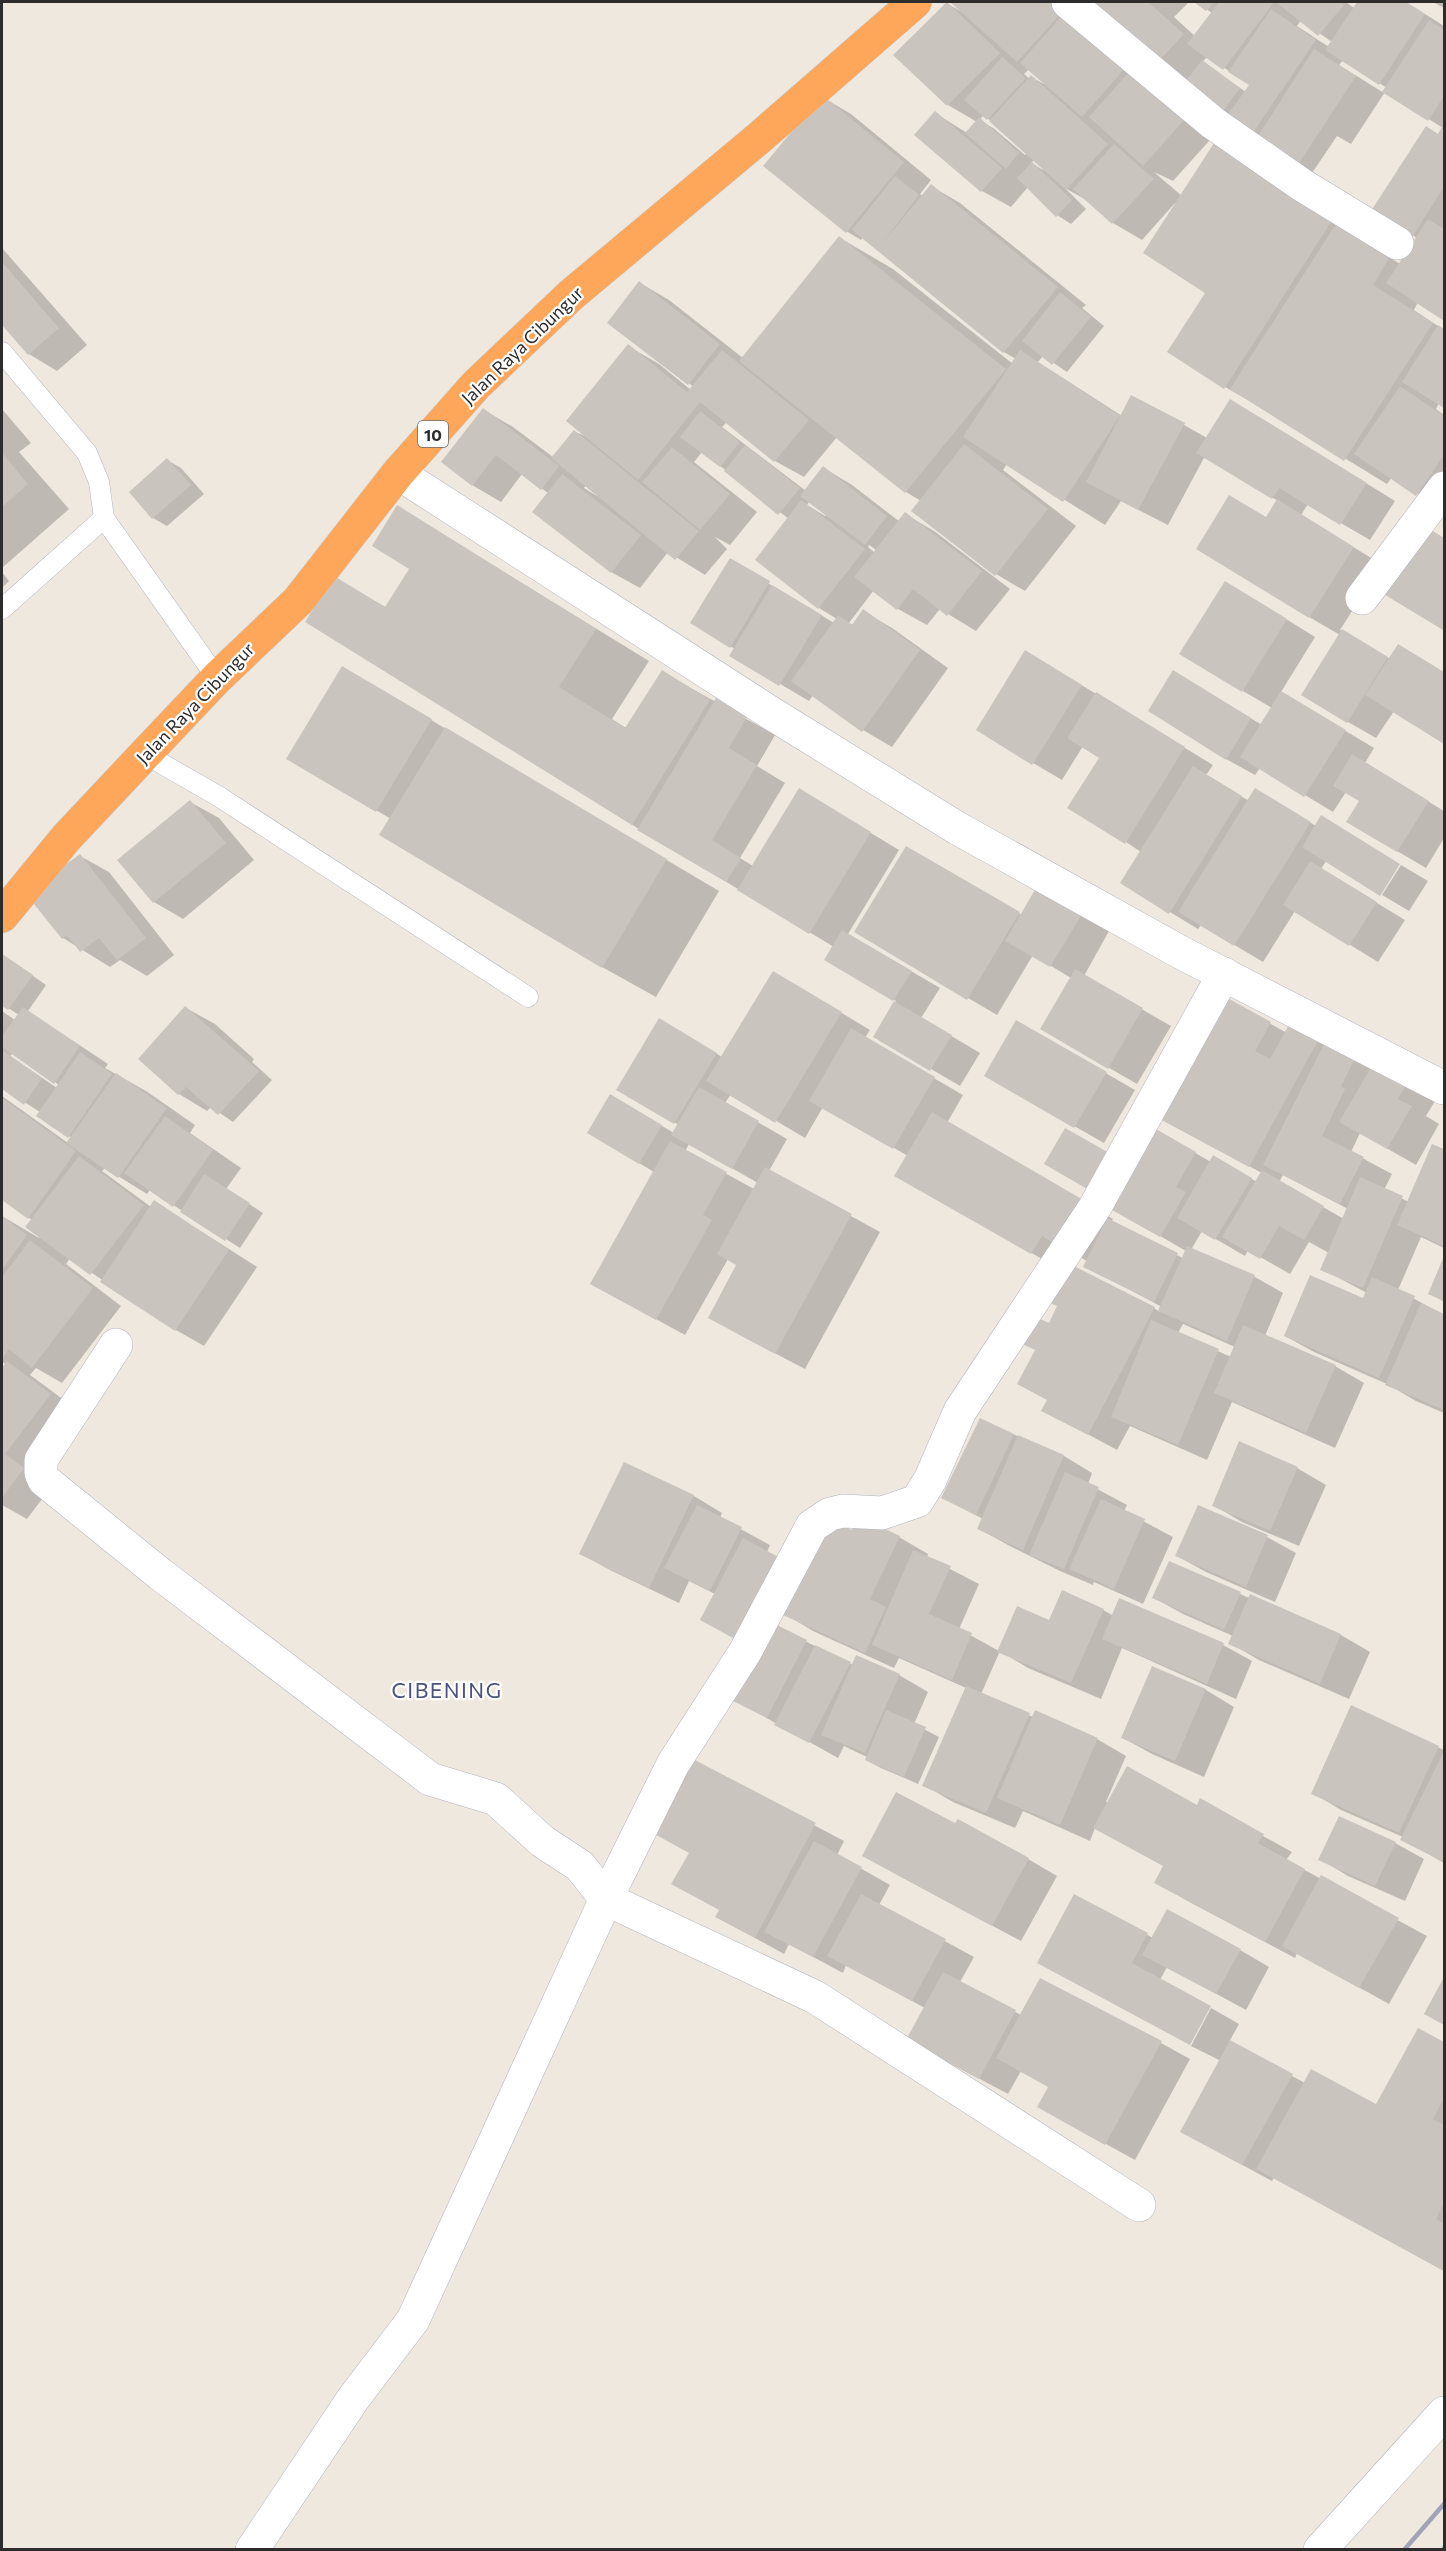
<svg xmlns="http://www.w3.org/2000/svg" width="1446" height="2551" viewBox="0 0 1446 2551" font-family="Commissioner,sans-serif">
	<rect width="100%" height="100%" fill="#eee8df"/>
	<g fill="#0003" fill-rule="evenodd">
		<path d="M953,2H1064L1219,130L1173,181L1154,172L1182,196L1215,145L1400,264L1417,238L1374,211L1443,128L1385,92L1351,144L1337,136L1312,173L1223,111L1087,2H1189L1174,17L1195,36L1212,13L1197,2H1346L1354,8L1359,2H1406L1444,26V319L1418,302L1414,310L1444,330V406L1439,403L1436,409L1444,415V510L1392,477L1387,484L1267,411L1225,387L1207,292L1175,203L1142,240L1113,223L1088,201L1065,188L1086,209L1071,224L1057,215L1028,187L1011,207L982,191L916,135L935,113L967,133L977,122L948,105L896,55L946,3L962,12ZM1301,20L1332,42L1329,47L1297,26ZM1207,57L1251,85L1246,92L1202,62ZM1343,60L1387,88L1384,93L1339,65ZM1029,69L1045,83L1044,84L1031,77L1030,79L1024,74ZM984,115L1027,153L1025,155L993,128L979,120ZM1034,160L1045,171L1031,163Z"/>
		<polygon points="1433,2 1444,2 1444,8"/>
		<path d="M822,97L851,114L931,180L920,194L923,196L931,186L960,203L1086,305L1082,308L1104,326L1067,372L1043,356L1038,362L1122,416L1184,425L1207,438L1259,417L1395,501L1370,540L1308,504L1301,515L1381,564L1409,518L1444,539L1443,628L1370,583L1340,630L1390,659L1427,662L1444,673V742L1394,711L1376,738L1348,722L1340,635L1309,617L1267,518L1278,501L1205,456L1168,525L1121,501L1105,525L1007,464L1003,470L1076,526L1025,591L996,574L921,501L906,492L837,437L804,477L775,461L727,422L722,427L806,491L824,468L852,485L900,522L905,514L934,531L1010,589L976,631L940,609L927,625L898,609L874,590L849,623L853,625L863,611L892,628L948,668L892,747L863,730L813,695L809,701L731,655L735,649L692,623L730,560L834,623L837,619L819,608L757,560L789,519L702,452L694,462L757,512L730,545L715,537L727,549L705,575L668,552L640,588L611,572L548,493L522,474L501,502L472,485L484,410L513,427L553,457L575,432L588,437L628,346L659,364L691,390L694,387L610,322L640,283L669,300L743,358L840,238L893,269L1013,364L1016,359L1004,352L863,237L861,240L846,231ZM586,485L598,495L597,496L584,488ZM810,501L827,514L825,516L807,505ZM869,545L875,549L877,551L875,553L868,547Z"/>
		<polygon points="2,248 87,345 57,371 29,354 2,323"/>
		<polygon points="2,409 31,443 19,452 69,509 2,568"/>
		<polygon points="167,460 181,468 204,494 167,526 153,518"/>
		<polygon points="398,507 649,661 612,719 626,728 662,672 775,735 757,766 785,783 740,858 753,866 828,807 899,850 848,934 940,988 921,1018 980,1053 960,1086 875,1036 896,1001 826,959 834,947 639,829 308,622 335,578 387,608 411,569"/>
		<polygon points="2,572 9,581 2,588"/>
		<polygon points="1254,599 1315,637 1281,692 1374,748 1365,763 1444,811 1444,838 1426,868 1397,851 1361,801 1346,792 1333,812 1260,768 1255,775 1226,759 1202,689 1262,725 1272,708 1243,691"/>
		<polygon points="1055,669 1213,765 1206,775 1249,801 1284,806 1316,826 1326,861 1321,869 1405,920 1378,962 1295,911 1263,962 1201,925 1198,929 1170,912 1141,852 1126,842 1101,757 1083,746 1062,780 1033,763"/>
		<polygon points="384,692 719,891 656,997 602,967 391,819 288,758"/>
		<polygon points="190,802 219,818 254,860 183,919 154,902 119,860"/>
		<polygon points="907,848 1022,915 1037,890 1109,931 1084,976 1171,1026 1137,1084 1042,1029 1071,978 1033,955 997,1015 856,932"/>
		<polygon points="80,856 109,872 174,955 147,976 120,960 110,967 63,938"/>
		<polygon points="1401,865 1428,881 1409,911 1382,895"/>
		<path d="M2,954L46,985L28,1011L108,1064L105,1068L146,1091L195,1125L190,1133L241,1168L226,1189L263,1213L240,1248L150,1190L147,1194L105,1168L102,1171L151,1207L155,1202L257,1267L204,1346L176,1330L70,1258L66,1264L121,1306L62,1383L36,1368L30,1375L79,1411L33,1472L52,1486L27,1519L2,1505V1370L6,1364L2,1362V1216L39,1238L40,1236L32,1220L2,1198V1096L68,1143L72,1138L38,1116L40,1112L2,1088V1011L15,1020L19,1015L2,1004ZM13,1053L59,1085L57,1088L10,1056Z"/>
		<path d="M802,989L870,1030L865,1038L963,1095L947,1123L1113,1219L1111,1222L1183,1258L1186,1251L1105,1204L1150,1127L1211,1162L1214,1157L1257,1182L1262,1173L1187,1133L1223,997L1287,1033L1292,1023L1438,1096L1426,1116L1439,1124L1416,1165L1360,1133L1351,1152L1392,1174L1384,1190L1409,1202L1433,1146L1444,1151V1248L1421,1237L1398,1290L1444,1315V1413L1416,1401L1387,1384L1314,1352L1285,1336L1364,1300L1367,1293L1322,1269L1329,1253L1309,1242L1290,1274L1248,1250L1245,1256L1202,1231L1191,1250L1255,1277L1283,1293L1265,1336L1335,1366L1364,1383L1335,1448L1232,1402L1207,1460L1130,1426L1117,1450L1043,1410L1048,1400L1050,1325L1154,1308L1160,1312L1162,1307L1085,1266L1087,1261L1071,1252L1061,1270L896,1175L908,1156L823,1107L805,1138L731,1094L725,1103L787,1139L769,1171L880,1232L805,1369L738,1334V1265L728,1259L685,1335L621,1300L654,1172L589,1133L611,1096L674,1133L679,1125L618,1089L660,1020L722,1057ZM689,1144L758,1183L754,1189L685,1151ZM1283,1175L1348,1209L1344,1219L1279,1182ZM1183,1324L1235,1347L1231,1357L1178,1333Z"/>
		<polygon points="186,1008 215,1024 254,1059 252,1062 272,1080 233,1122 211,1107 207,1111 179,1094"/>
		<polygon points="1017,1022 1135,1090 1104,1143 986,1076"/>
		<polygon points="1444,1260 1444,1302 1430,1293"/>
		<polygon points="980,1420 1064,1456 1092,1473 1088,1484 1127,1505 1124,1511 1173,1537 1143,1604 1094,1582 1093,1585 1060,1571 1008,1545 979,1529 983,1519 943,1498"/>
		<polygon points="624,1464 694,1496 722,1513 720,1518 770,1545 767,1552 773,1625 853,1665 899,1675 928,1692 914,1724 939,1737 918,1784 881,1768 866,1760 867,1757 844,1746 838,1758 731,1698 756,1649 715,1594 689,1581 679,1603 610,1570 581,1554"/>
		<polygon points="1297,1468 1326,1485 1299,1546 1242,1522 1213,1505"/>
		<polygon points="859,1518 899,1537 928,1554 927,1557 979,1584 959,1629 999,1651 1050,1622 1103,1610 1114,1616 1120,1600 1223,1645 1252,1661 1236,1699 1122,1648 1101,1699 1028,1668 1000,1651 981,1694 1033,1717 1097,1739 1126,1756 1106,1802 1197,1807 1200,1801 1292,1852 1286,1860 1427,1936 1389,2004 1297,1953 1295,1958 1184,1899 1165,1866 1095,1828 1090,1841 1023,1811 1015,1828 953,1802 924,1785 966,1688 899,1658 894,1668 813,1631 785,1614 853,1532"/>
		<polygon points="1267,1537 1296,1553 1275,1602 1206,1572 1177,1556"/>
		<polygon points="1169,1562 1249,1598 1251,1596 1341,1635 1370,1652 1349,1699 1259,1660 1230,1643 1233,1636 1183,1614 1154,1598"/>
		<polygon points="1153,1668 1206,1690 1234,1707 1204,1777 1152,1754 1123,1738"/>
		<polygon points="1352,1707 1444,1750 1444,1863 1402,1839 1403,1837 1341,1810 1313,1793"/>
		<polygon points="689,1759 844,1841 837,1855 890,1885 879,1905 974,1957 960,1982 1021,2015 1161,2043 1190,2059 1135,2160 1068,2123 1050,2087 1021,2071 1008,2094 937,2056 925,2008 846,1965 843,1973 789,1944 784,1954 717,1917 721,1910 691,1853"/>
		<polygon points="955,1825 1028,1859 1057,1876 1021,1941 892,1872"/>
		<polygon points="1395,1843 1424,1859 1405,1901 1348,1876 1320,1859"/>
		<polygon points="1075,1896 1153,1938 1240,1950 1269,1967 1246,2010 1167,1967 1160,1980 1209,2006 1189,2044 1039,1963"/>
		<polygon points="1444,1980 1444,2024 1426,2013"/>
		<polygon points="1211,2008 1239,2024 1229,2042 1305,2083 1376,2106 1418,2030 1444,2043 1444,2271 1274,2177 1272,2181 1211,2148 1221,2061 1191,2046"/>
	</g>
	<g fill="#c9c5be">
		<polygon points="947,2 1000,53 947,106 893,55"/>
		<polygon points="950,2 1056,2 1065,9 1017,62"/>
		<polygon points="1086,2 1148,2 1184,34 1155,65"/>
		<polygon points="1194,2 1214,2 1206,11"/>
		<polygon points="1219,2 1274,2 1223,70 1187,44"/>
		<polygon points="1276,2 1339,2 1344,5 1318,36"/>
		<polygon points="1357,2 1406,2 1425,14 1379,85 1325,50"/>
		<polygon points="1271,9 1316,40 1252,134 1227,116 1249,85 1228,72"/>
		<polygon points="1066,11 1127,66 1082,117 1020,63"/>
		<polygon points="1429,20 1444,30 1444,96 1428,121 1382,92"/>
		<polygon points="1314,49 1356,76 1297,166 1256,139"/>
		<polygon points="1002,57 1026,78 987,120 964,100"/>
		<polygon points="1202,60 1240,88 1222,112 1183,84"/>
		<polygon points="1136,64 1191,112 1143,166 1089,117"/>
		<polygon points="1031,75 1108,144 1066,190 989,121"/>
		<polygon points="822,95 904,162 846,233 763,166"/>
		<polygon points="935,111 1002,168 981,192 914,135"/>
		<polygon points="979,117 1019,153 1006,169 965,133"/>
		<polygon points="1444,123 1444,187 1412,237 1371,211 1426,126 1438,134"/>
		<polygon points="1214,143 1333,219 1224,389 1167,352 1205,293 1143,253"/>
		<polygon points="1114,144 1154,179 1112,224 1073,189"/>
		<polygon points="1032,162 1072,200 1056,217 1017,178"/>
		<polygon points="895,176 919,195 880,246 931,184 1058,287 1003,353 852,230"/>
		<polygon points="1428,219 1444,229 1444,321 1386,283"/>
		<polygon points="1336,224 1389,258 1373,285 1433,323 1344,461 1230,389"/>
		<polygon points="839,236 1006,369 905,493 739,361"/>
		<polygon points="2,262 59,328 28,355 2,325"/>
		<polygon points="639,281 720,344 688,385 607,323"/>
		<polygon points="1060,292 1091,317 1052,365 1022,341"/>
		<polygon points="1438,325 1444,329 1444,408 1402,382"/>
		<polygon points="628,344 687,392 722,350 809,420 774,462 700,402 638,480 566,421"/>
		<polygon points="1020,350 1120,416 1063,502 963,437"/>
		<polygon points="1400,386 1444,416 1444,455 1416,496 1354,454"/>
		<polygon points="1131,395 1185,423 1138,510 1086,482"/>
		<polygon points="1230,399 1367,483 1340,525 1279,488 1272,499 1196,453"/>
		<polygon points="483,408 559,466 541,490 496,455 472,486 441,462"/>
		<polygon points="700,411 740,442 720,467 680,437"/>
		<polygon points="574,430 699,531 675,560 551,458"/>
		<polygon points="964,444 1048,509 995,576 911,511"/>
		<polygon points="745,445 800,488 778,515 724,471"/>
		<polygon points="672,447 730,494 700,530 642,482"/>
		<polygon points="2,453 28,484 2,507"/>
		<polygon points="167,458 191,485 152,519 129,492"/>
		<polygon points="823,466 887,516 865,545 800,496"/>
		<polygon points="562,474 641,535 611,573 532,512"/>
		<polygon points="1229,495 1266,517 1277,499 1354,547 1309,618 1196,549"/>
		<polygon points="801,500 865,549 818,609 755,560"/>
		<polygon points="397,505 596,629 559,687 625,728 662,670 710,700 632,825 305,622 334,576 385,607 409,569 372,546"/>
		<polygon points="905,512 982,571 947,616 913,589 897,610 854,577"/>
		<polygon points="1409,516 1444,538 1443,630 1367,584"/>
		<polygon points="730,558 770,581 730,648 690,623"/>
		<polygon points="1225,581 1287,619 1242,692 1179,654"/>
		<polygon points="772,585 822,615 779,686 729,656"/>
		<polygon points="863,609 920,650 862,732 791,681 838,615 852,625"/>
		<polygon points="1342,629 1388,657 1347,723 1301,695"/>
		<polygon points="1398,644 1444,672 1444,744 1365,695"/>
		<polygon points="1025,650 1082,685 1032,765 976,730"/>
		<polygon points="342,666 432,719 376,812 286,759"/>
		<polygon points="1173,670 1251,718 1226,760 1148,711"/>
		<polygon points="1281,691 1346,730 1304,797 1240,757"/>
		<polygon points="1096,692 1185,747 1125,844 1067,808 1099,758 1067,738"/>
		<polygon points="716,698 747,717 729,748 757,765 712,840 741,858 726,882 637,830"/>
		<polygon points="445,727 667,859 602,968 379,835"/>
		<polygon points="1352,754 1429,801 1397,852 1346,822 1359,801 1333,786"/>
		<polygon points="1193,766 1242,796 1169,914 1120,883"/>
		<polygon points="799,788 871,832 809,934 737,890"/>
		<polygon points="1255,788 1311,822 1234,946 1178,912"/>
		<polygon points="190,800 226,843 153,903 117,860"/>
		<polygon points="1321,815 1400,864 1380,896 1302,847"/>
		<polygon points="906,846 1020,912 967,1000 854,932"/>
		<polygon points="80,854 146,938 117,960 99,938 80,952 67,935 62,939 26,894"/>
		<polygon points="1310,861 1377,902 1349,946 1283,905"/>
		<polygon points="1036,888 1082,914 1050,967 1005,941"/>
		<polygon points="842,930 912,971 893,1001 824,960"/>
		<polygon points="2,954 33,975 8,1010 2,1006"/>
		<polygon points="1075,969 1143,1008 1108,1069 1040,1029"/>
		<polygon points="773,971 842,1012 775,1123 706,1081"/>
		<polygon points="1222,995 1271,1022 1255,1051 1270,1059 1291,1021 1320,1037 1249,1167 1156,1117"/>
		<polygon points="894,1001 952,1035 930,1071 873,1037"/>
		<polygon points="185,1006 259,1071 218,1115 186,1087 178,1095 138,1059"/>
		<polygon points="23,1007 80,1046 54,1084 2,1047 2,1036"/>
		<polygon points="659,1018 717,1053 674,1124 616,1090"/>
		<polygon points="1016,1020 1107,1072 1074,1128 984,1076"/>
		<polygon points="851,1028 935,1077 893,1149 809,1101"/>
		<polygon points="1328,1036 1359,1051 1341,1086 1345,1089 1322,1136 1364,1157 1340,1204 1263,1165"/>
		<polygon points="2,1050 42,1078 24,1105 2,1089"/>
		<polygon points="80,1052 112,1074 68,1138 36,1116"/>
		<polygon points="1376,1059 1410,1078 1398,1099 1412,1106 1387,1149 1339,1122"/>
		<polygon points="116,1073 167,1108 118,1178 66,1143"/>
		<polygon points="699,1087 759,1121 732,1169 671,1135"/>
		<polygon points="610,1094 662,1125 639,1164 587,1133"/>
		<polygon points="2,1098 76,1151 28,1219 2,1200"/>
		<polygon points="932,1112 1085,1201 1059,1246 1042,1236 1031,1254 894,1176"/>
		<polygon points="165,1116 213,1150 173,1207 124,1173"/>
		<polygon points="1149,1125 1196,1152 1176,1187 1186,1192 1160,1237 1103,1205"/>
		<polygon points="1065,1128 1111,1154 1089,1190 1044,1164"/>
		<polygon points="670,1141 727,1172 703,1215 712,1220 656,1320 590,1284"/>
		<polygon points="1432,1144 1444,1149 1444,1246 1397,1225"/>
		<polygon points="1213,1155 1252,1178 1215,1240 1177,1218"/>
		<polygon points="79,1156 144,1205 90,1275 25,1227"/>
		<polygon points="765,1167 852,1214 775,1354 708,1318 736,1265 717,1254"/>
		<polygon points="1262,1170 1324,1206 1304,1240 1279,1226 1260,1259 1222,1237"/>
		<polygon points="204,1174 250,1203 225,1241 180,1212"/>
		<polygon points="1360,1177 1403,1196 1363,1288 1320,1270"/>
		<polygon points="154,1200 229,1250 175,1331 100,1282"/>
		<polygon points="2,1216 27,1235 2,1270"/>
		<polygon points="1107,1218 1178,1253 1154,1302 1083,1267"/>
		<polygon points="30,1240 93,1288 32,1368 9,1349 2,1359 2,1277"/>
		<polygon points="1187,1246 1255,1275 1227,1341 1158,1311"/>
		<polygon points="1444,1256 1444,1301 1428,1294"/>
		<polygon points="1068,1263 1155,1307 1088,1435 1041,1411 1047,1400 1017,1384 1035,1350 1018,1342 1032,1315 1049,1323 1057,1306 1048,1302"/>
		<polygon points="1310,1275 1363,1298 1372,1277 1415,1296 1379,1378 1284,1336"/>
		<polygon points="1421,1303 1444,1314 1444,1410 1385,1385"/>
		<polygon points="1151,1320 1219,1349 1178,1445 1111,1417"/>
		<polygon points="1243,1325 1336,1365 1306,1433 1214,1393"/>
		<polygon points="7,1361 51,1394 5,1454 24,1468 2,1498 2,1368"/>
		<polygon points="980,1418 1014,1434 976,1515 941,1498"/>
		<polygon points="1018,1435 1064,1455 1023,1550 977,1529"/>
		<polygon points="1239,1441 1298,1467 1270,1531 1212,1506"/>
		<polygon points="624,1462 694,1495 649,1588 579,1554"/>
		<polygon points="1065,1472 1099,1487 1064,1569 1029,1555"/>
		<polygon points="1101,1499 1145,1519 1114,1589 1069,1569"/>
		<polygon points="697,1505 742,1527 710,1591 664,1568"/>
		<polygon points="1198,1505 1268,1535 1246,1587 1175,1556"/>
		<polygon points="858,1516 900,1536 870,1599 886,1607 865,1653 783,1615 828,1519 852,1530"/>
		<polygon points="743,1538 788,1562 744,1644 700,1620"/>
		<polygon points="913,1550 951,1566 929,1614 972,1633 952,1680 872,1645"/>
		<polygon points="1169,1561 1241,1592 1224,1630 1152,1598"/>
		<polygon points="1062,1590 1104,1609 1071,1683 997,1652 1017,1606 1049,1620"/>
		<polygon points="1250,1594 1341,1634 1320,1684 1228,1644"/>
		<polygon points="1119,1598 1224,1643 1207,1684 1102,1639"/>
		<polygon points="769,1621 807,1640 767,1718 729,1699"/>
		<polygon points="815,1645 851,1662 809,1743 774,1725"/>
		<polygon points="856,1655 900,1674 865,1753 821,1735"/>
		<polygon points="1152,1666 1206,1689 1175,1761 1121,1738"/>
		<polygon points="966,1686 1030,1713 986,1813 922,1786"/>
		<polygon points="1351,1705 1439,1746 1399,1833 1311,1794"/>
		<polygon points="886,1710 926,1727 904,1777 865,1760"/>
		<polygon points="1035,1710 1098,1738 1060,1825 997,1798"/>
		<polygon points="1444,1751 1444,1862 1400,1840"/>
		<polygon points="689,1757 816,1823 755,1938 715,1917 719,1910 671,1884 689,1853 649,1831"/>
		<polygon points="1127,1766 1197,1805 1200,1798 1264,1834 1258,1843 1305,1869 1265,1942 1154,1883 1163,1866 1093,1828"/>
		<polygon points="896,1792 955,1823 958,1819 1029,1858 992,1926 862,1856"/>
		<polygon points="1339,1816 1396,1842 1375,1886 1318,1860"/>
		<polygon points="814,1841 862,1867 813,1957 764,1932"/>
		<polygon points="1321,1875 1399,1918 1359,1988 1282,1946"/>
		<polygon points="861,1894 946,1939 912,2001 827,1956"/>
		<polygon points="1074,1894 1148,1933 1132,1963 1211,2006 1190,2045 1037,1963"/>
		<polygon points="1167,1909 1241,1949 1216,1994 1142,1955"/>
		<polygon points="943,1972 1016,2010 979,2079 906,2040"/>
		<polygon points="1444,1977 1444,2025 1424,2014"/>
		<polygon points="1040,1978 1162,2041 1105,2145 1037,2107 1048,2087 996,2058"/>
		<polygon points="1418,2028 1444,2042 1444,2098 1433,2119 1444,2125 1444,2202 1436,2219 1444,2224 1444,2271 1256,2169 1311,2069 1376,2104"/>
		<polygon points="1230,2040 1293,2074 1242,2165 1180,2132"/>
	</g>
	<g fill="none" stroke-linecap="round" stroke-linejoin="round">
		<defs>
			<g id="lane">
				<polyline points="2,352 87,453 99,482 104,518 217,678"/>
				<polyline points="2,609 104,518"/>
				<polyline points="145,754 218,796 528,997"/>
			</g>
			<g id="street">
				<polyline points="1068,2 1213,123 1302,185 1397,243"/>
				<polyline points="398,473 774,715 957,828 1180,952 1444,1088"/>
				<polyline points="1362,598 1444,488"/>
				<polyline points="116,1345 41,1460 41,1473 44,1480 160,1574 430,1779 496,1799 542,1841 580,1866 606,1899 815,1997 1139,2205"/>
				<polyline points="252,2550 353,2399 413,2320 606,1899 673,1764 745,1652 812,1526 830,1514 843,1511 882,1513 917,1501 930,1480 960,1411 1095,1207 1224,974"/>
				<polyline points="1320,2550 1444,2413"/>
			</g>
			<polyline id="highway" points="2,916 66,838 145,754 217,678 298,601 398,473 476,385 571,295 759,138 915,2"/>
		</defs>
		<use href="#lane" stroke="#b2b4bf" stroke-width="21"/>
		<use href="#street" stroke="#b2b4bf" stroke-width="34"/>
		<use href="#highway" stroke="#c8c8c8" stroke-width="34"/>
		<use href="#lane" stroke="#fff" stroke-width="20"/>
		<use href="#street" stroke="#fff" stroke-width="33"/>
		<use href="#highway" stroke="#fea75a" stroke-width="33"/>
		<g stroke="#a1a3b6" stroke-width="4.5">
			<polyline points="1404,2550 1444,2504"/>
			<polyline points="1444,2550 1444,2548"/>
		</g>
	</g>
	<g text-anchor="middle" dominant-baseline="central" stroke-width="4.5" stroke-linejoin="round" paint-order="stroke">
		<rect fill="#fff" stroke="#6b6b6b" stroke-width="1.5" x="418" y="421" width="30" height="26" rx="4.5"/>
		<g font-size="16" font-weight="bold" fill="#2c2c2c">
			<text x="433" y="434">10</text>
		</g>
		<g font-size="18" fill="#2c2c2c" stroke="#fff">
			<text transform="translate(522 345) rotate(-44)">Jalan Raya Cibungur</text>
			<text transform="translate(195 703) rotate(-46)">Jalan Raya Cibungur</text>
		</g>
		<g font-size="21" letter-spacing="1.5" fill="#4c537d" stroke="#fff">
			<text x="447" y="1689">CIBENING</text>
		</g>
	</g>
	<rect width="1446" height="2551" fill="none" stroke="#2c2c2c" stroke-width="6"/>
</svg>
